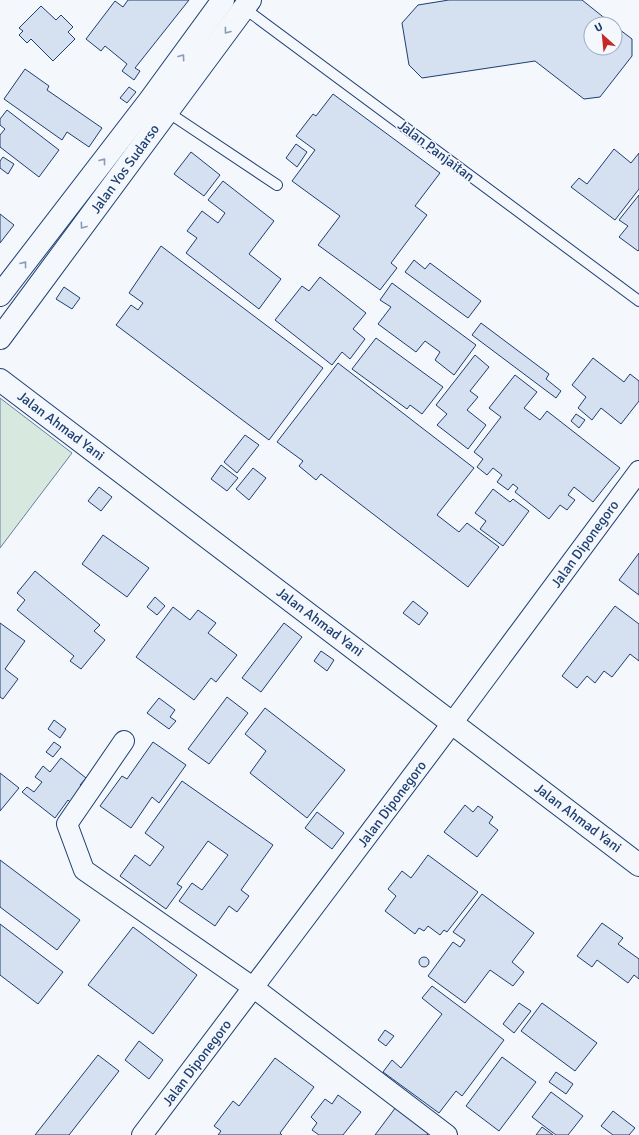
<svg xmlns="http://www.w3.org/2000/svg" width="639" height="1135" viewBox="0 0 639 1135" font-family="Signika,sans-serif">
	<rect width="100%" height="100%" fill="#f4f7fb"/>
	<polygon fill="#d7e8df" stroke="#687fa3" points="0,398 72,453 0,548"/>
	<g fill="#d5e0f0" stroke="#1d3f73">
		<polygon points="128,0 189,0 135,68 140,71 134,80 122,71 127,64 105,46 101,51 86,39 115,1 123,7"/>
		<polygon points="449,0 582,0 612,24 591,24 591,48 615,48 615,26 632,39 632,56 600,97 584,99 535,61 422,78 409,65 402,23 418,5"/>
		<polygon points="41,6 56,20 61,15 73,27 68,32 75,39 53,61 31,39 27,43 19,35 23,31 19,28"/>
		<polygon points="25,69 49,86 47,90 102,128 89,147 67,132 62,140 4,99"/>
		<polygon points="129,87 136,92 127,103 120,98"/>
		<polygon points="333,94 440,173 415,206 427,215 391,263 397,268 380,290 318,245 340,216 292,181 315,150 296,136 313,114 316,116"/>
		<polygon points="7,110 59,150 39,177 0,147 0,135 5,129 0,125 0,119"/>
		<polygon points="296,144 307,152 297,167 286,158"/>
		<polygon points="614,149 631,163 639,153 639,189 615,220 571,187 579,178 587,184"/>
		<polygon points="191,152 220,175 204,196 174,174"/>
		<polygon points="3,157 14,164 8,174 0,168 0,161"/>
		<polygon points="223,181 274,221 249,254 281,279 259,309 186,253 197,238 187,231 202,211 218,223 225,213 208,200"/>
		<polygon points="639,195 639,250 638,251 619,237 628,226 619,220"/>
		<polygon points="0,214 14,225 0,243"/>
		<polygon points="161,246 323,368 269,440 116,325 131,305 138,310 143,303 129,293"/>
		<polygon points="414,260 425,269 430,263 481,301 468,318 405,272"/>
		<polygon points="320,277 366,313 353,329 365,339 350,359 342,352 332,365 275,320 302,286 309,291"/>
		<polygon points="392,283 476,345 454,375 435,360 440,352 425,341 416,352 378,324 391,307 380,300"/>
		<polygon points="64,287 80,298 72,309 56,299"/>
		<polygon points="481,323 549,374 546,379 561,391 556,398 472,335"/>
		<polygon points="376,338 443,387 422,414 410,405 407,409 352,369"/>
		<polygon points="475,355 489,367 470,391 478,397 467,410 486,425 468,449 437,425 447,414 436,405"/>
		<polygon points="593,358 624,382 630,374 639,381 639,401 621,424 601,408 592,420 578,408 586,397 572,385"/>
		<polygon points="338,363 474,468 437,515 459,532 467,523 499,547 468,587 321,474 316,480 299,466 303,461 277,442"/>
		<polygon points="515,375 537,392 524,408 540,420 547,411 620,468 593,502 574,487 568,495 575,500 567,510 560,505 549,519 515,492 518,488 513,484 508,490 497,482 502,475 493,468 487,475 477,467 483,459 474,452 501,417 489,408"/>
		<polygon points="576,414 585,420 579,428 571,421"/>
		<polygon points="245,435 259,445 237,473 224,462"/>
		<polygon points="221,465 238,478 227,491 211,479"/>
		<polygon points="253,468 266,478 249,500 236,489"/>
		<polygon points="99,487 112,497 101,511 88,501"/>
		<polygon points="493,489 510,502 513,499 529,511 503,546 480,529 486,521 475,513"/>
		<polygon points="103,535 149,568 127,597 82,564"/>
		<polygon points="639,553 639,595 619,580"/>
		<polygon points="35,571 100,625 94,631 105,640 81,669 70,661 74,656 17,610 25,600 17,593"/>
		<polygon points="155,597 165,606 157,615 147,607"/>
		<polygon points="413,601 428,613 419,625 403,613"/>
		<polygon points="615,606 639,624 639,661 630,654 612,677 604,671 595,683 587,676 577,688 562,676"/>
		<polygon points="173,607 190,620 198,610 216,623 208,633 237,655 216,682 211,678 194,700 136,657"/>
		<polygon points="0,623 25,641 5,669 18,679 3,699 0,697"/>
		<polygon points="284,623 302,637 261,692 242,678"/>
		<polygon points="321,651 334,660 327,671 314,661"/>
		<polygon points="227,697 248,713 209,764 188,749"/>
		<polygon points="159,698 175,710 170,717 176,721 169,729 147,713"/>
		<polygon points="265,708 345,770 307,818 250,773 266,751 245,734"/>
		<polygon points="54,720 66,729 60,738 48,729"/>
		<polygon points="54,742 61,747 53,757 46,752"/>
		<polygon points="153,742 186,765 159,803 152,797 131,828 100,806 122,776 127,779"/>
		<polygon points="61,758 86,778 80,785 83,787 71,803 68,800 55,818 22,792 27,787 34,792 42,782 35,777 43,766 50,772"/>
		<polygon points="0,773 19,788 0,811"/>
		<polygon points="182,781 273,845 241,890 249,896 237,912 229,906 215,926 179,901 192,883 202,890 228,855 208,841 177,884 182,887 166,909 120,876 135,855 150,866 164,847 145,833"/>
		<polygon points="465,805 473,812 478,806 493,817 489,823 498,830 477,857 444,832"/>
		<polygon points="317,812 344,833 332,849 305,828"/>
		<polygon points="428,855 478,892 447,932 444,930 440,935 428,926 424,931 419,928 415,934 385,911 396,896 388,889 402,871 411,878"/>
		<polygon points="0,860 80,920 57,950 0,907"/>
		<polygon points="482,894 534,933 512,962 524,972 513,986 490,970 465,1003 428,976 453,942 460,947 465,940 453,932"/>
		<polygon points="602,923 623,938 618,944 639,959 639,979 634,975 628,983 597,960 592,967 577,956"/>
		<polygon points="0,924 63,972 38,1004 0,975"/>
		<polygon points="133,927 197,975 153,1034 88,985"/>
		<circle cx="424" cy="962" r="5"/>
		<polygon points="432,986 504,1040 462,1096 456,1091 439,1113 383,1072 392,1060 401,1068 442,1014 422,998"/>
		<polygon points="519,1003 531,1011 514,1033 503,1024"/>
		<polygon points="542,1003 597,1043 575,1071 521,1031"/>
		<polygon points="385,1030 394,1036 386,1046 378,1040"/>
		<polygon points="139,1041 163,1060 149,1079 125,1060"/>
		<polygon points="98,1055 119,1071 69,1135 35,1135"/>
		<polygon points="502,1057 536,1082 499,1131 466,1106"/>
		<polygon points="275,1058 314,1087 280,1133 282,1135 218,1135 221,1131 214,1126 233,1101 239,1106"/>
		<polygon points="556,1072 573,1084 566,1094 549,1082"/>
		<polygon points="551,1092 583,1116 568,1135 556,1135 532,1117"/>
		<polygon points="338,1095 361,1112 343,1135 319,1135 312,1130 317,1123 311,1117 325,1099 332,1104"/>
		<polygon points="396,1107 429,1133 427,1135 375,1135"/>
		<polygon points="613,1111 635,1128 629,1135 613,1135 601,1126"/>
		<polygon points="542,1127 553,1135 536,1135"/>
	</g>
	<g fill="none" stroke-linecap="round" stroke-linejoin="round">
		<defs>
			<g id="service">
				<polyline points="244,8 639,301"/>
				<polyline points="166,111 277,185"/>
			</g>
			<g id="minor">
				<polyline points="124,741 67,824 84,870 254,988 447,1135"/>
				<polyline points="142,1135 453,722 639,471"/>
			</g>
			<polyline id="secondary" points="0,380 639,865"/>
			<g id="trunk">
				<polyline points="0,295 150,100 223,0"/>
				<polyline points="0,338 250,0"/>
			</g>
		</defs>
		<use href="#service" stroke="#1d3f73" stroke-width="12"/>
		<use href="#minor" stroke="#1d3f73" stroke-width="22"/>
		<use href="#secondary" stroke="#1d3f73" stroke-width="24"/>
		<use href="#trunk" stroke="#1d3f73" stroke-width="24"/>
		<use href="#service" stroke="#f4f7fb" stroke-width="10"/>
		<use href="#minor" stroke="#f4f7fb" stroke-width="20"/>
		<use href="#secondary" stroke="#f4f7fb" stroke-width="22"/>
		<use href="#trunk" stroke="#f4f7fb" stroke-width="22"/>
	</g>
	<defs><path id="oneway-chevron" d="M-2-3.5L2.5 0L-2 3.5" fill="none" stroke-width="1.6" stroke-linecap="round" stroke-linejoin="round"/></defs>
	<g stroke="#889bb7">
		<use href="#oneway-chevron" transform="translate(227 31) rotate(127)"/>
		<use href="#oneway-chevron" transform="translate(182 57) rotate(-54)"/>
		<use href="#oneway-chevron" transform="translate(103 161) rotate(-52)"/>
		<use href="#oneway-chevron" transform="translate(83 226) rotate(126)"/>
		<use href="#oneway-chevron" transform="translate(24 264) rotate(-52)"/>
	</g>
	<g text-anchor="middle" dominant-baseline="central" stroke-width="3" stroke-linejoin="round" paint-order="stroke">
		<g font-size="14" fill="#1d3f73" stroke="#f4f7fb">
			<text transform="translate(436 151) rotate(37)">Jalan Panjaitan</text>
			<text transform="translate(125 169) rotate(-54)">Jalan Yos Sudarso</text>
			<text transform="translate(61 426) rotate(37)">Jalan Ahmad Yani</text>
			<text transform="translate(585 544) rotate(-54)">Jalan Diponegoro</text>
			<text transform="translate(320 622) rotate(37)">Jalan Ahmad Yani</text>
			<text transform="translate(392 804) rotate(-53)">Jalan Diponegoro</text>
			<text transform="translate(578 818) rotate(37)">Jalan Ahmad Yani</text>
			<text transform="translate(197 1063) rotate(-53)">Jalan Diponegoro</text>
		</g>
	</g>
	<g transform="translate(603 36) rotate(333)"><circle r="19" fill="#f4f7fb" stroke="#9eadc5"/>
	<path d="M0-3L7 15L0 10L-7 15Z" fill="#c62828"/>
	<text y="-6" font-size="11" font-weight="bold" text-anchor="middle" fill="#1d3f73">U</text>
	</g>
</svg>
